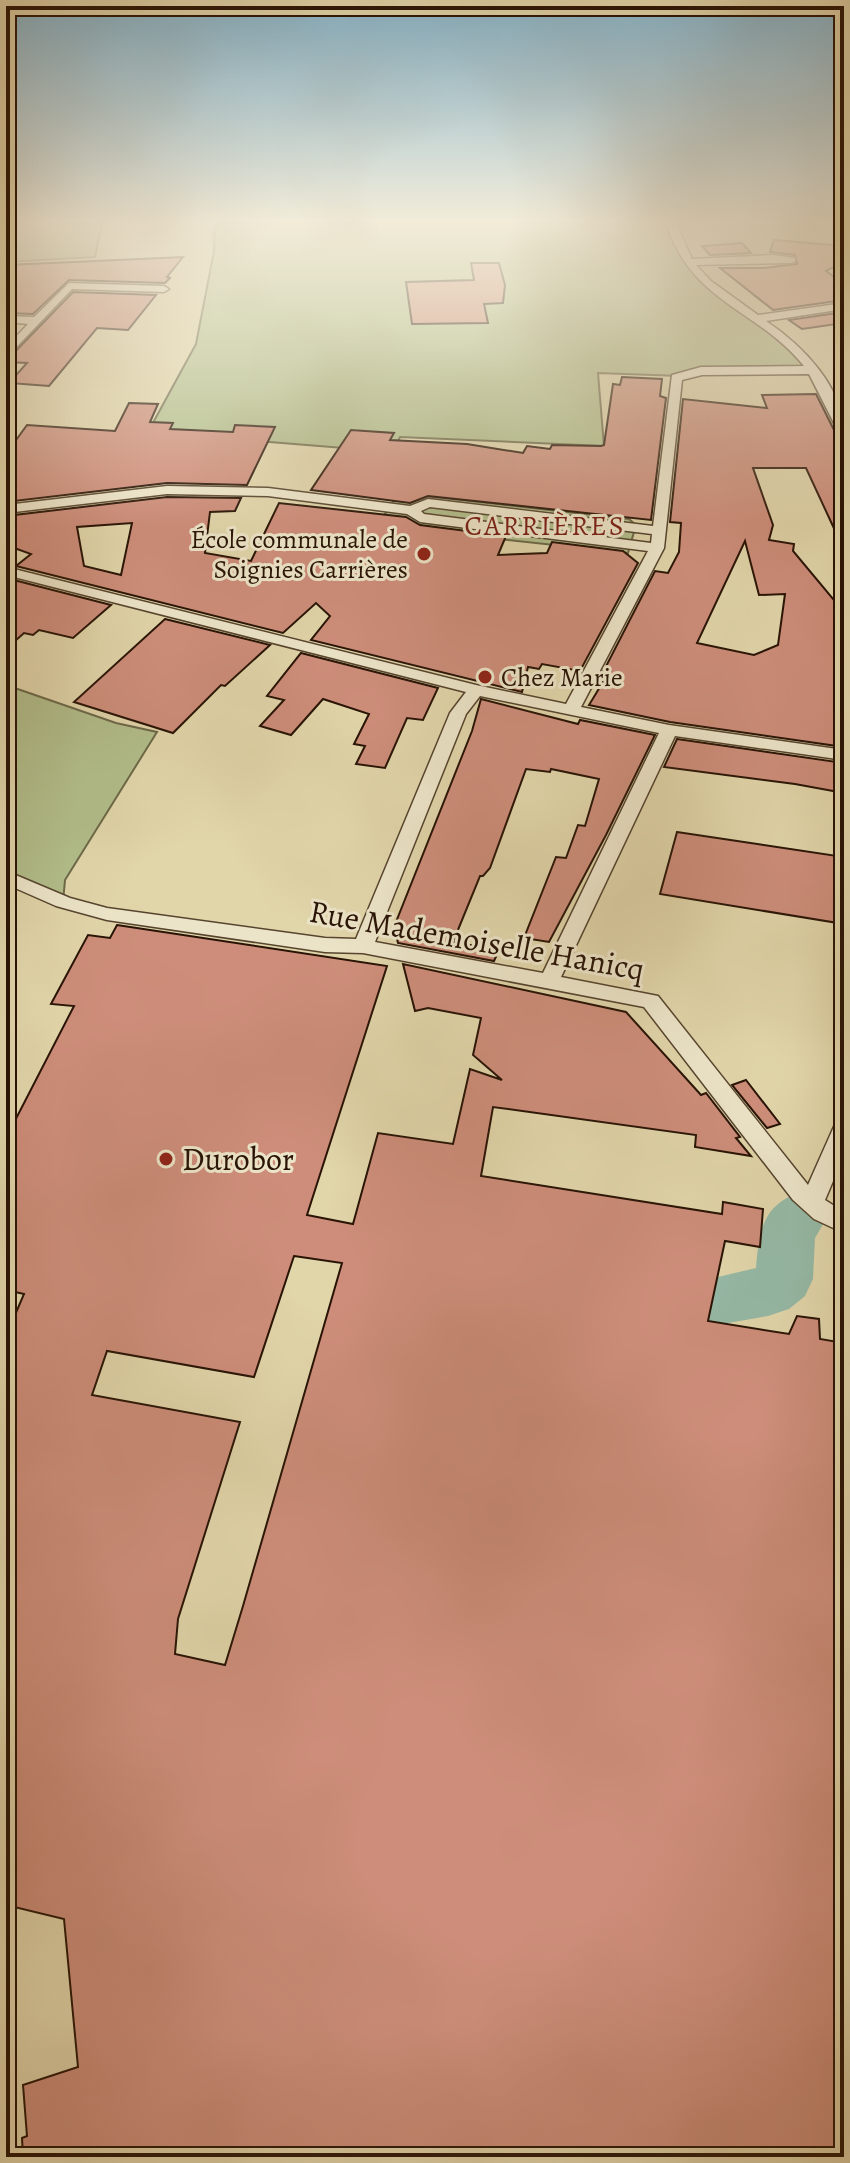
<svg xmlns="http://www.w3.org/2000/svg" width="850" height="2163" viewBox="0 0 850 2163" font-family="Alegreya,serif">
	<rect width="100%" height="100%" fill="#e1d5aa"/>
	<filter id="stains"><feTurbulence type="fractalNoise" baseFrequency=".0025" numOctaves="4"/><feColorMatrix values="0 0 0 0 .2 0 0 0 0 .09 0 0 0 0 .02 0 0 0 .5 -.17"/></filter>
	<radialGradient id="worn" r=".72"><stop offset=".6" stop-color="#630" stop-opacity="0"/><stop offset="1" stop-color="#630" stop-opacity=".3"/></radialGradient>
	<g fill="#b1bd8a" stroke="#6c6848" stroke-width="2">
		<polygon points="6,223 102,223 95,257 6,262"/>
		<polygon points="215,223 671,223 689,262 812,370 680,376 598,373 604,446 400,437 393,452 148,432 196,344 214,251"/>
		<polygon points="399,493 629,519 636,525 628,553 377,526"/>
		<polygon points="6,685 116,723 157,732 65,880 63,902 6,877"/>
	</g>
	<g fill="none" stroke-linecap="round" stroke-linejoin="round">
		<path fill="#95b9a6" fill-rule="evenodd" d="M801,1192L821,1198L829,1214L815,1238L813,1279L805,1296L789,1309L768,1316L705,1327L684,1319L675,1302L684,1285L756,1268C759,1231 763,1204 801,1192Z"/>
	</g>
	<g fill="#cd8d7a" stroke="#281305" stroke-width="2" fill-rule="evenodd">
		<polygon points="774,240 844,246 844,262 826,271 844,284 844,300 773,310 720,268 764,268 797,264 795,255 770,252"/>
		<polygon points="742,243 751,253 710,255 702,246"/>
		<polygon points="183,257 167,277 170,278 165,283 69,280 33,314 6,313 6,265"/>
		<polygon points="471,263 499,263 505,285 503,303 484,304 488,323 412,324 406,282 474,280"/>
		<polygon points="73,292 156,295 128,330 97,328 49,386 9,383 27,363 6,362 6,361"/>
		<polygon points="844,312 844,323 802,329 789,320"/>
		<polygon points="622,377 662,379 660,396 666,398 651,520 428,496 410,503 311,490 351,430 394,433 390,440 467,444 523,453 527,446 550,449 552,445 601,446 604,445 613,384 620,385"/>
		<path d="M816,394L835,432L844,438V446H835L844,465V550L806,468H753L773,525L769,540L794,544L793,551L844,612V747L670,722L589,705L606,677L601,676L655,571L668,573L679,552L681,523L670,522L683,399L767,408L762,395ZM745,541L759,595L785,594L778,645L754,655L697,643Z"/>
		<polygon points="129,403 158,404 150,422 173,423 170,429 233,432 235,425 275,427 247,485 167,483 6,502 6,454 27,425 115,431"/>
		<path d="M167,497L241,498L235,511L210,512L205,553L251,561L279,503L406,517L420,525L506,536L498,555L547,553L552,542L623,551L638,563L580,671L542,664L539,669L528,667L522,692L311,640L330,616L316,603L283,633L16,566L31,554L6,545V516ZM132,523L121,575L84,566L77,527Z"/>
		<polygon points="6,578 111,605 73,638 39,630 33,635 24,633 6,649 6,607 15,598 6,595"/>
		<polygon points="165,619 270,645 225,686 221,685 173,733 74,702"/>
		<polygon points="301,653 438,688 423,720 407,718 385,768 356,764 365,746 354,744 369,714 323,699 291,735 260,726 284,700 267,696"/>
		<polygon points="481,699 578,724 580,720 655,735 606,835 549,942 524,938 556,857 566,858 578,825 585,826 599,779 551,769 550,772 526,769 490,868 483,876 480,876 453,942 499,950 494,961 398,943 394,927 472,731"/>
		<polygon points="677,739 844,763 844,793 795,784 664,767"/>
		<polygon points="677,832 844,857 844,924 660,894"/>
		<path d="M117,925L387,966L307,1215L353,1224L378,1133L453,1144L470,1069L502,1080L473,1055L481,1018L428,1008L415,1011L403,964L626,1012L701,1095L706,1093L740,1137L736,1138L751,1156L695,1147L696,1135L493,1107L481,1176L722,1214L723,1202L763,1209L760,1247L725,1241L708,1321L789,1334L797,1316L819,1319L820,1339L844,1343V2157H23L22,2138L27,2136L23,2085L78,2067L64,1919L6,1905V1336L24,1294L6,1290V1138L74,1006L51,1004L88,935L110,938ZM294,1256L342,1263L243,1606L225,1665L175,1654L178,1619L240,1422L92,1395L107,1351L254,1377Z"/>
		<polygon points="746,1080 780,1124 767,1128 732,1085"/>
	</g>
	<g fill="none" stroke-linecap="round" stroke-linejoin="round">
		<defs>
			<g id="street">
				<path d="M666,223H676L692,259L773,255L795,258V262L791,263L696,265L711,281L758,315L844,303V309L766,321C803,346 844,387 844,435L838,431L809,374L702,375L682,380L664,548L581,707L669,725L844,750V760L675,736L561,977L658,996L808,1185L836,1122L844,1119V1155L825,1200L844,1212V1233L814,1219L793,1200L644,1007L363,953L325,952L107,920L56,906L6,884V871L70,898L107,908L325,938L356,939L450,713L466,692L6,575V567L476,685L566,704L648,551L420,522L407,514L268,496L167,494L6,513V505L167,486L268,488L410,506L428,499L653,526L672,375L701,367L804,366C757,308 692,304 666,223ZM430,507L652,534L651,543L424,514L421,511ZM480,696L659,733L543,973L375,942L466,714Z"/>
				<polygon points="69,283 164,286 169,289 164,292 72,289 6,358 6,347 28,324 6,322 6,316 34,317"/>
			</g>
		</defs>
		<use href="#street" stroke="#56442e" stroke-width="3"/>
		<use href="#street" fill="#ece4c8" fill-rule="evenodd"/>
	</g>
	<linearGradient id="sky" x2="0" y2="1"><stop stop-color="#87b6ce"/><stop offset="0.42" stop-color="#f2ecd9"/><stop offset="1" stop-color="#f2ecd9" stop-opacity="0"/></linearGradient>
	<rect width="850" height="526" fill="url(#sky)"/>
	<g fill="#8f2418" stroke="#ece4c8" stroke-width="3">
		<circle cx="424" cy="554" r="8"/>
		<circle cx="485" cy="677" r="8"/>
		<circle cx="166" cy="1159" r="8"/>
	</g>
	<g text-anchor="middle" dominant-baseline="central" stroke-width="6" stroke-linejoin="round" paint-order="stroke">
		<g font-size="26" fill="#281305" stroke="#ece4c8" text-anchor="end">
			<text x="408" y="539">École communale de<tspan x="408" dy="30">Soignies Carrières</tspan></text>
			<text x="501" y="677" text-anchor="start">Chez Marie</text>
		</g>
		<g font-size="28" letter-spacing="2" fill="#7a1f14" stroke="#ece4c8">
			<text x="545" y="526">CARRIÈRES</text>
		</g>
		<g font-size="32" fill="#281305" stroke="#ece4c8">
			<text transform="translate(477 940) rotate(10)">Rue Mademoiselle Hanicq</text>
		</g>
		<g font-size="32" fill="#281305" stroke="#ece4c8" text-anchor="start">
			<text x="182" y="1159">Durobor</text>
		</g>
	</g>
	<rect width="850" height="2163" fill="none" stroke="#e1d5aa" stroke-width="32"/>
	<rect x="8" y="8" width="834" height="2147" fill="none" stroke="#281305" stroke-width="4"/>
	<rect x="16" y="16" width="818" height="2131" fill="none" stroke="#281305" stroke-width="2"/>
	<rect width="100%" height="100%" filter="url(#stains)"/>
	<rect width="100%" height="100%" fill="url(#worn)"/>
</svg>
